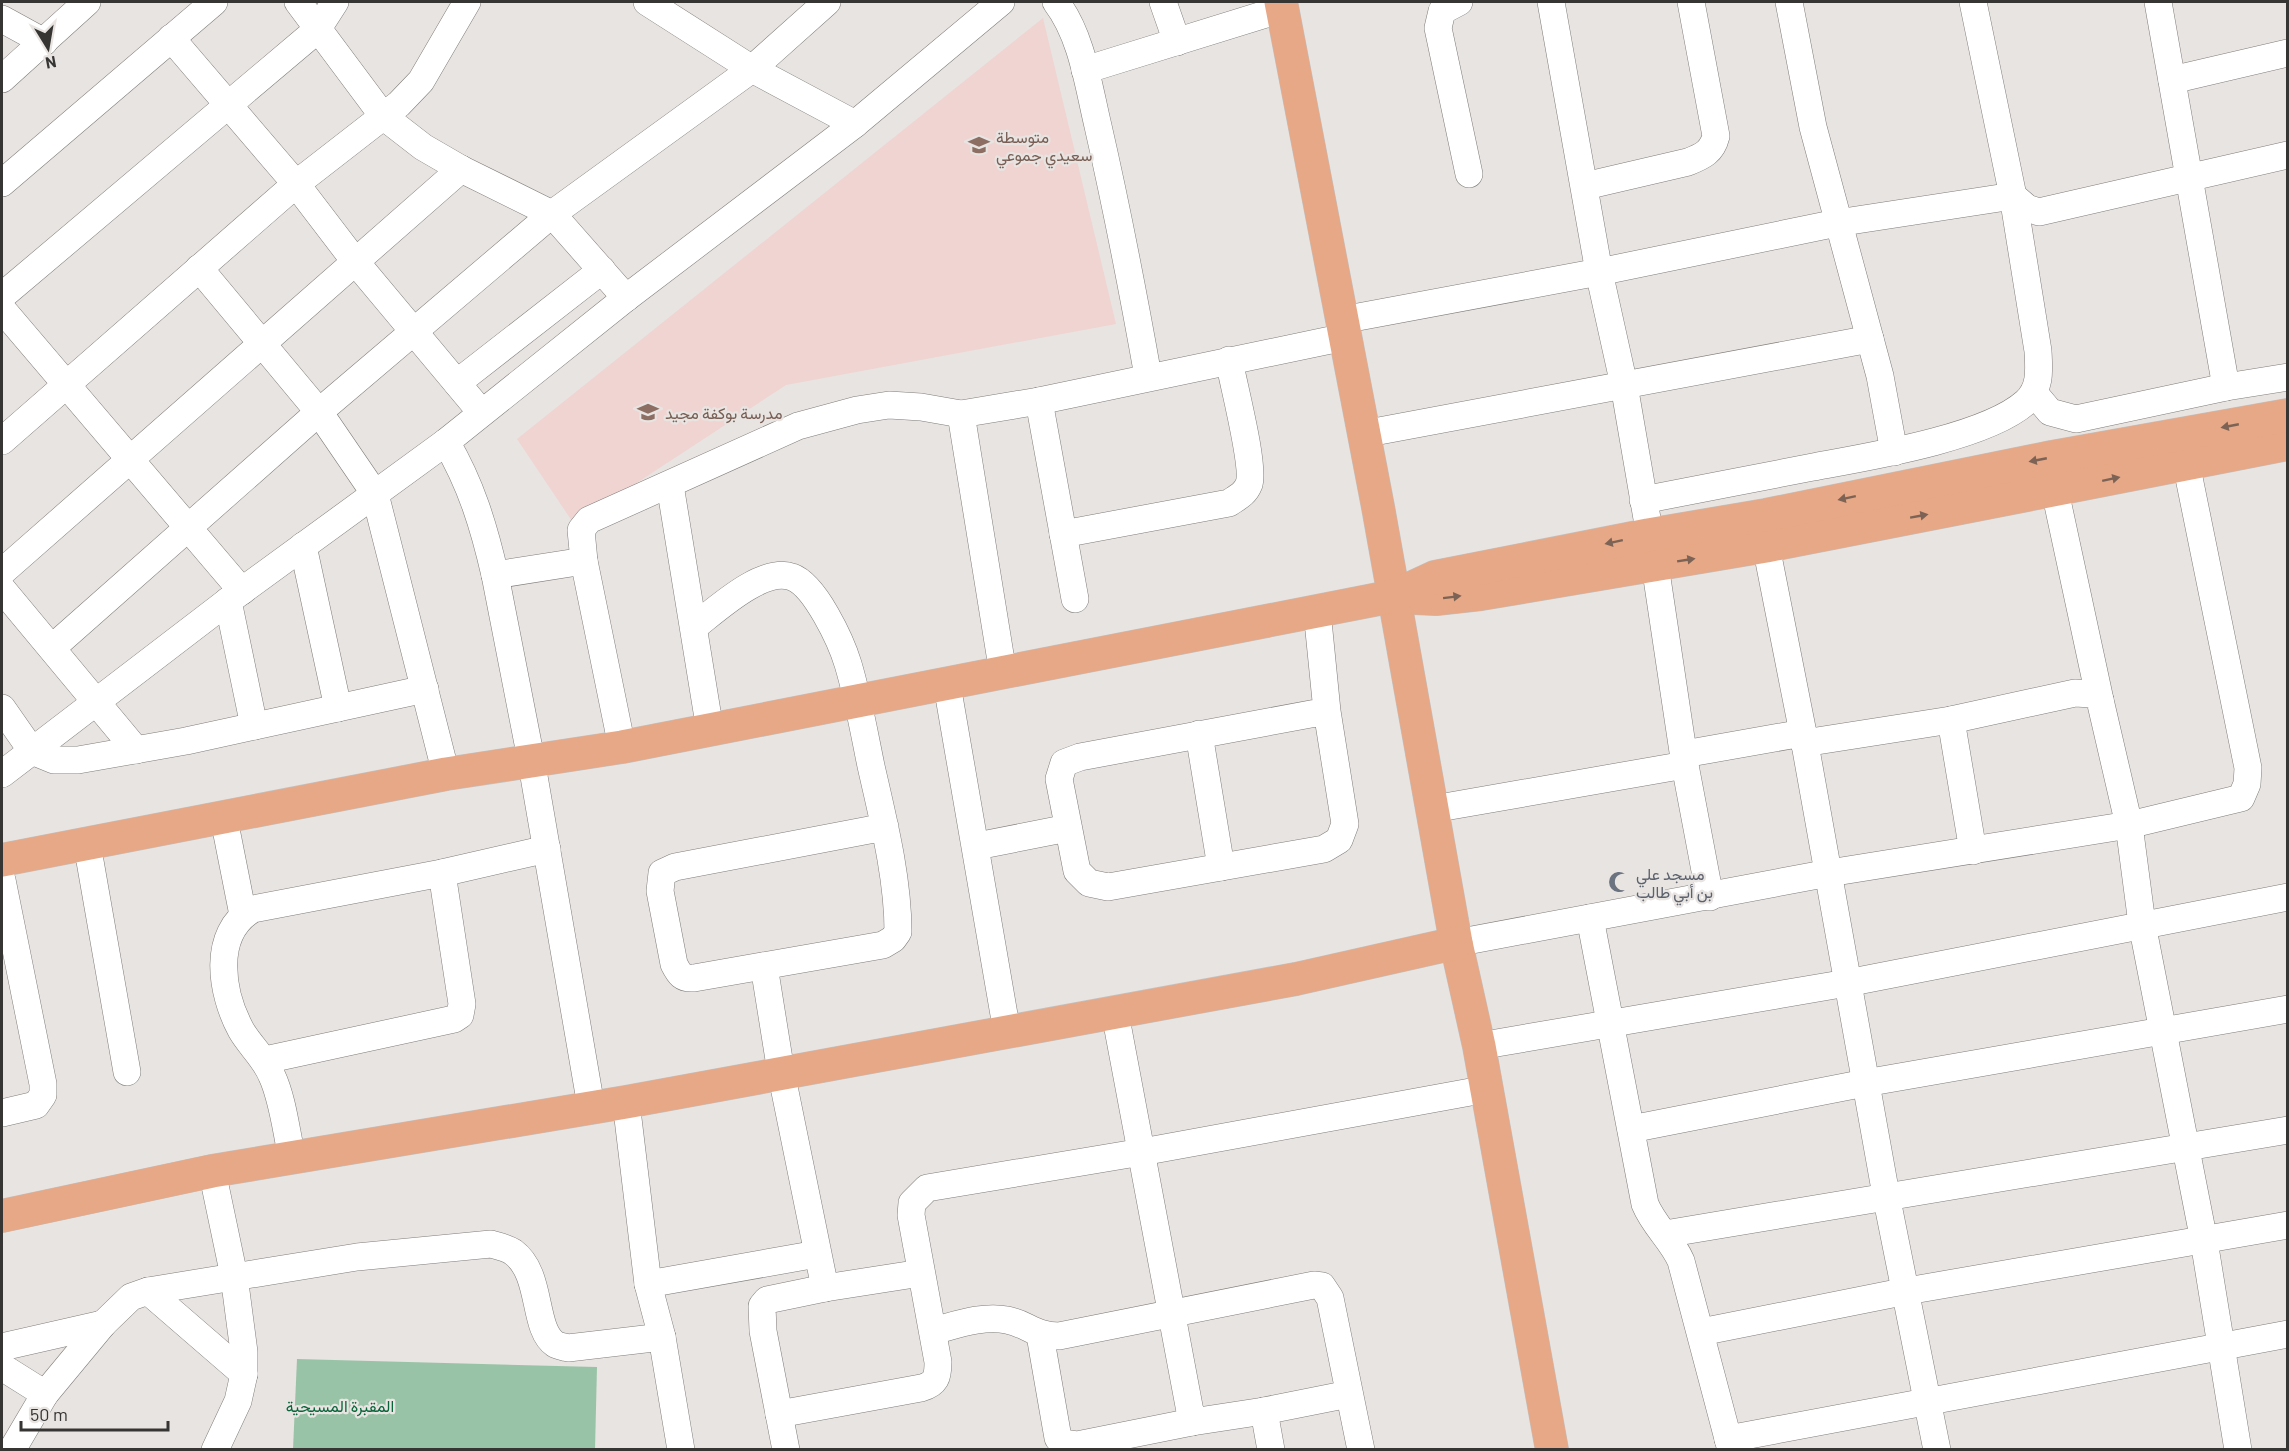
<svg xmlns="http://www.w3.org/2000/svg" width="2289" height="1451" viewBox="0 0 2289 1451" font-family="Barlow,Vazirmatn,sans-serif">
	<rect width="100%" height="100%" fill="#e8e4e1"/>
	<polygon fill="#efd4d2" points="1043,18 1116,324 786,385 574,524 517,439"/>
	<polygon fill="#99c3a7" points="297,1359 597,1367 595,1449 293,1449"/>
	<g fill="none" stroke-linecap="round" stroke-linejoin="round">
		<defs>
			<g id="minor">
				<polyline points="298,2 383,116 423,147 461,169 552,214 626,298"/>
				<polyline points="647,2 752,69 855,124"/>
				<path d="M1056,2C1082,36 1088,84 1098,126C1117,209 1133,292 1148,376"/>
				<polyline points="1163,2 1177,42"/>
				<polyline points="1459,2 1442,11 1438,28 1469,174"/>
				<polyline points="1551,2 1599,272 1624,385 1655,565 1685,765 1710,897"/>
				<polyline points="1789,2 1813,127 1880,376 1894,452"/>
				<polyline points="2158,2 2226,387"/>
				<polyline points="2,19 44,42"/>
				<polyline points="171,38 296,184 354,260 481,412"/>
				<polyline points="1085,70 1282,9"/>
				<polyline points="2,79 87,2"/>
				<polyline points="2172,80 2288,53"/>
				<polyline points="2,183 214,2"/>
				<path d="M1585,186L1688,162C1703,156 1712,152 1716,136L1691,2"/>
				<polyline points="199,268 319,412 375,494 446,774"/>
				<polyline points="2,296 317,30 335,2"/>
				<polyline points="2,309 242,591"/>
				<polyline points="1342,320 1599,272 1837,223 2013,196 2027,208 2039,212 2288,155"/>
				<polyline points="457,383 602,270"/>
				<polyline points="2034,393 2050,412 2076,419 2226,387 2288,377"/>
				<polyline points="1039,401 1075,599"/>
				<polyline points="961,414 1003,673"/>
				<polyline points="1363,434 1870,339"/>
				<polyline points="2,441 296,184 399,104 421,81 467,2"/>
				<path d="M446,442C471,484 484,527 495,575L584,561"/>
				<polyline points="670,485 710,730"/>
				<polyline points="2055,491 2100,700"/>
				<path d="M1643,500C1700,489 1756,478 1813,467C1867,457 1986,438 2026,402C2041,388 2039,370 2038,351L2013,196L1973,2"/>
				<path d="M1063,534L1229,503C1238,497 1245,494 1249,484C1255,466 1233,383 1229,360"/>
				<polyline points="303,546 338,708"/>
				<polyline points="1766,546 1803,733 1886,1195 1937,1450"/>
				<polyline points="2,572 461,169"/>
				<polyline points="495,575 531,759 591,1106"/>
				<polyline points="2,589 136,750"/>
				<polyline points="228,601 254,726"/>
				<polyline points="1317,611 1327,711 1345,824 1339,840 1324,849 1108,887 1089,883 1077,871 1059,779 1064,763 1080,757 1327,711"/>
				<path d="M694,627C716,610 763,566 792,577C815,585 841,641 848,664C858,697 864,732 871,766C883,819 898,877 898,932L893,939L883,945L694,978C682,979 679,974 674,964L660,891L662,873L675,867L885,827"/>
				<polyline points="52,648 319,412 552,214 752,69 827,2"/>
				<polyline points="947,685 1007,1032"/>
				<polyline points="2,708 32,751 54,760 78,760 186,741 425,689"/>
				<polyline points="1951,720 1973,851"/>
				<polyline points="1199,734 1221,867"/>
				<polyline points="1804,743 1951,720 2075,693 2092,694 2100,700 2129,825 2142,924 2204,1241 2238,1450"/>
				<polyline points="622,747 584,561 581,530 589,520 798,426 857,410 889,405 921,407 961,414 1039,401 1345,337"/>
				<polyline points="1684,754 1803,733"/>
				<polyline points="2,774 228,601 446,442 626,298 855,124 1001,2"/>
				<polyline points="1433,809 1685,765"/>
				<polyline points="224,819 243,915"/>
				<polyline points="87,844 127,1072"/>
				<polyline points="977,846 1068,828"/>
				<polyline points="2,880 43,1084 43,1095 36,1105 2,1113"/>
				<path d="M1590,918L1645,1204C1654,1226 1672,1240 1681,1261L1731,1450"/>
				<polyline points="1456,943 1829,873 2129,825 2241,798 2247,784 2248,768 2186,463"/>
				<polyline points="764,966 781,1072 825,1288 921,1273"/>
				<polyline points="1115,1013 1192,1422 1264,1411 1271,1450"/>
				<polyline points="1479,1046 1847,983 2288,897"/>
				<polyline points="265,1060 454,1019 460,1015 462,1004 442,873"/>
				<polyline points="626,1102 648,1284 662,1337 681,1450"/>
				<polyline points="1631,1129 1865,1083 2288,1009"/>
				<path d="M292,1157C286,1131 283,1100 272,1076C265,1058 250,1046 241,1030C221,993 211,933 253,909L442,873L547,849"/>
				<polyline points="212,1171 234,1276 244,1352 244,1374 238,1401 215,1450"/>
				<polyline points="1665,1234 2288,1130"/>
				<polyline points="648,1284 817,1254"/>
				<path d="M933,1331C956,1325 983,1315 1007,1320C1028,1324 1034,1336 1059,1336L1314,1285L1322,1286L1330,1298L1361,1450"/>
				<polyline points="1701,1332 1907,1291 2288,1225"/>
				<polyline points="1040,1335 1058,1438 1062,1443 1077,1445 1192,1422"/>
				<polyline points="2,1347 103,1324"/>
				<polyline points="2,1367 45,1394"/>
				<path d="M244,1374L148,1291L357,1257L491,1244C498,1246 507,1248 513,1252C543,1274 532,1328 555,1344C558,1346 565,1347 568,1348L662,1337"/>
				<polyline points="1264,1411 1349,1394"/>
				<path d="M779,1414L921,1388C936,1384 938,1377 938,1362L911,1215L912,1203L927,1188L1142,1152L1487,1089"/>
				<polyline points="1728,1439 2288,1334"/>
				<polyline points="12,1450 45,1394 103,1324 131,1297 148,1291"/>
				<polyline points="786,1450 763,1331 762,1306 767,1300 825,1288"/>
			</g>
			<g id="major">
				<polyline points="1281,2 1378,507 1456,943 1479,1046 1552,1450"/>
				<polyline points="1414,598 1436,599 1481,594 1766,546 2288,444"/>
				<polyline points="2,860 446,774 622,747 1394,596 1435,577 1648,535 1766,515 2052,457 2288,415"/>
				<polyline points="2,1216 212,1171 626,1102 1296,979 1456,943"/>
			</g>
		</defs>
		<use href="#minor" stroke="#807d7a" stroke-width="28"/>
		<use href="#major" stroke="#c3c2c2" stroke-width="34"/>
		<use href="#minor" stroke="#fff" stroke-width="27"/>
		<use href="#major" stroke="#e6a886" stroke-width="33"/>
	</g>
	<defs><path id="oneway-solid" d="M-6-.8H1V-3.2L6.5 0L1 3.2V.8H-6Z" transform="scale(1.5)"/></defs>
	<g fill="#7c6355">
		<use href="#oneway-solid" transform="translate(2230 426) rotate(169)"/>
		<use href="#oneway-solid" transform="translate(2038 460) rotate(169)"/>
		<use href="#oneway-solid" transform="translate(2111 479) rotate(-12)"/>
		<use href="#oneway-solid" transform="translate(1847 498) rotate(168)"/>
		<use href="#oneway-solid" transform="translate(1919 516) rotate(-10)"/>
		<use href="#oneway-solid" transform="translate(1614 542) rotate(168)"/>
		<use href="#oneway-solid" transform="translate(1686 560) rotate(-9)"/>
		<use href="#oneway-solid" transform="translate(1452 597) rotate(-7)"/>
	</g>
	<defs>
		<symbol id="school-bare" viewBox="-9 -9 18 18"><path d="M0-5L7-2L0 1L-7-2ZM-4 1L0 2.5L4 1V4Q0 6-4 4Z" fill="#8d6e63" stroke="#e8e4e1" stroke-width="2.5" paint-order="stroke"/></symbol>
		<symbol id="mosque-bare" viewBox="-9 -9 18 18"><path d="M3.5-4.9A6 6 0 1 0 3.5 4.9A5 5 0 1 1 3.5-4.9Z" fill="#6b7280" stroke="#e8e4e1" stroke-width="2.5" paint-order="stroke"/></symbol>
	</defs>
	<g fill-rule="evenodd">
		<use href="#school-bare" x="964" y="130" width="30" height="30"/>
		<use href="#school-bare" x="633" y="397" width="30" height="30"/>
		<use href="#mosque-bare" x="1604" y="867" width="30" height="30"/>
	</g>
	<g text-anchor="middle" dominant-baseline="central" stroke-width="4.5" stroke-linejoin="round" paint-order="stroke">
		<g font-size="16" fill="#785e54" stroke="#e8e4e1" text-anchor="start">
			<text x="996" y="136">متوسطة<tspan x="996" dy="18">سعيدي جموعي</tspan></text>
			<text x="665" y="412">مدرسة بوكفة مجيد</text>
		</g>
		<g font-size="16" fill="#5b616d" stroke="#e8e4e1" text-anchor="start">
			<text x="1636" y="873">مسجد علي<tspan x="1636" dy="18">بن أبي طالب</tspan></text>
		</g>
		<g font-size="16" fill="#08653a" stroke="#e8e4e1">
			<text x="340" y="1405">المقبرة المسيحية</text>
		</g>
	</g>
	<rect width="2289" height="1451" fill="none" stroke="#363534" stroke-width="6"/>
	<g transform="translate(48 48) rotate(169)" stroke="#e8e4e1" stroke-width="4.5" paint-order="stroke">
	<path d="M0-4.5L10 22L0 15L-10 22Z" fill="#363534"/>
	<text y="-9" font-size="16" font-weight="bold" text-anchor="middle" fill="#363534">N</text>
	</g>
	<path d="M21 1421v9h147v-9" fill="none" stroke="#363534" stroke-width="3"/>
	<text x="30" y="1421" font-size="18" fill="#363534" stroke="#e8e4e1" stroke-width="4.5" paint-order="stroke">50 m</text>
</svg>
